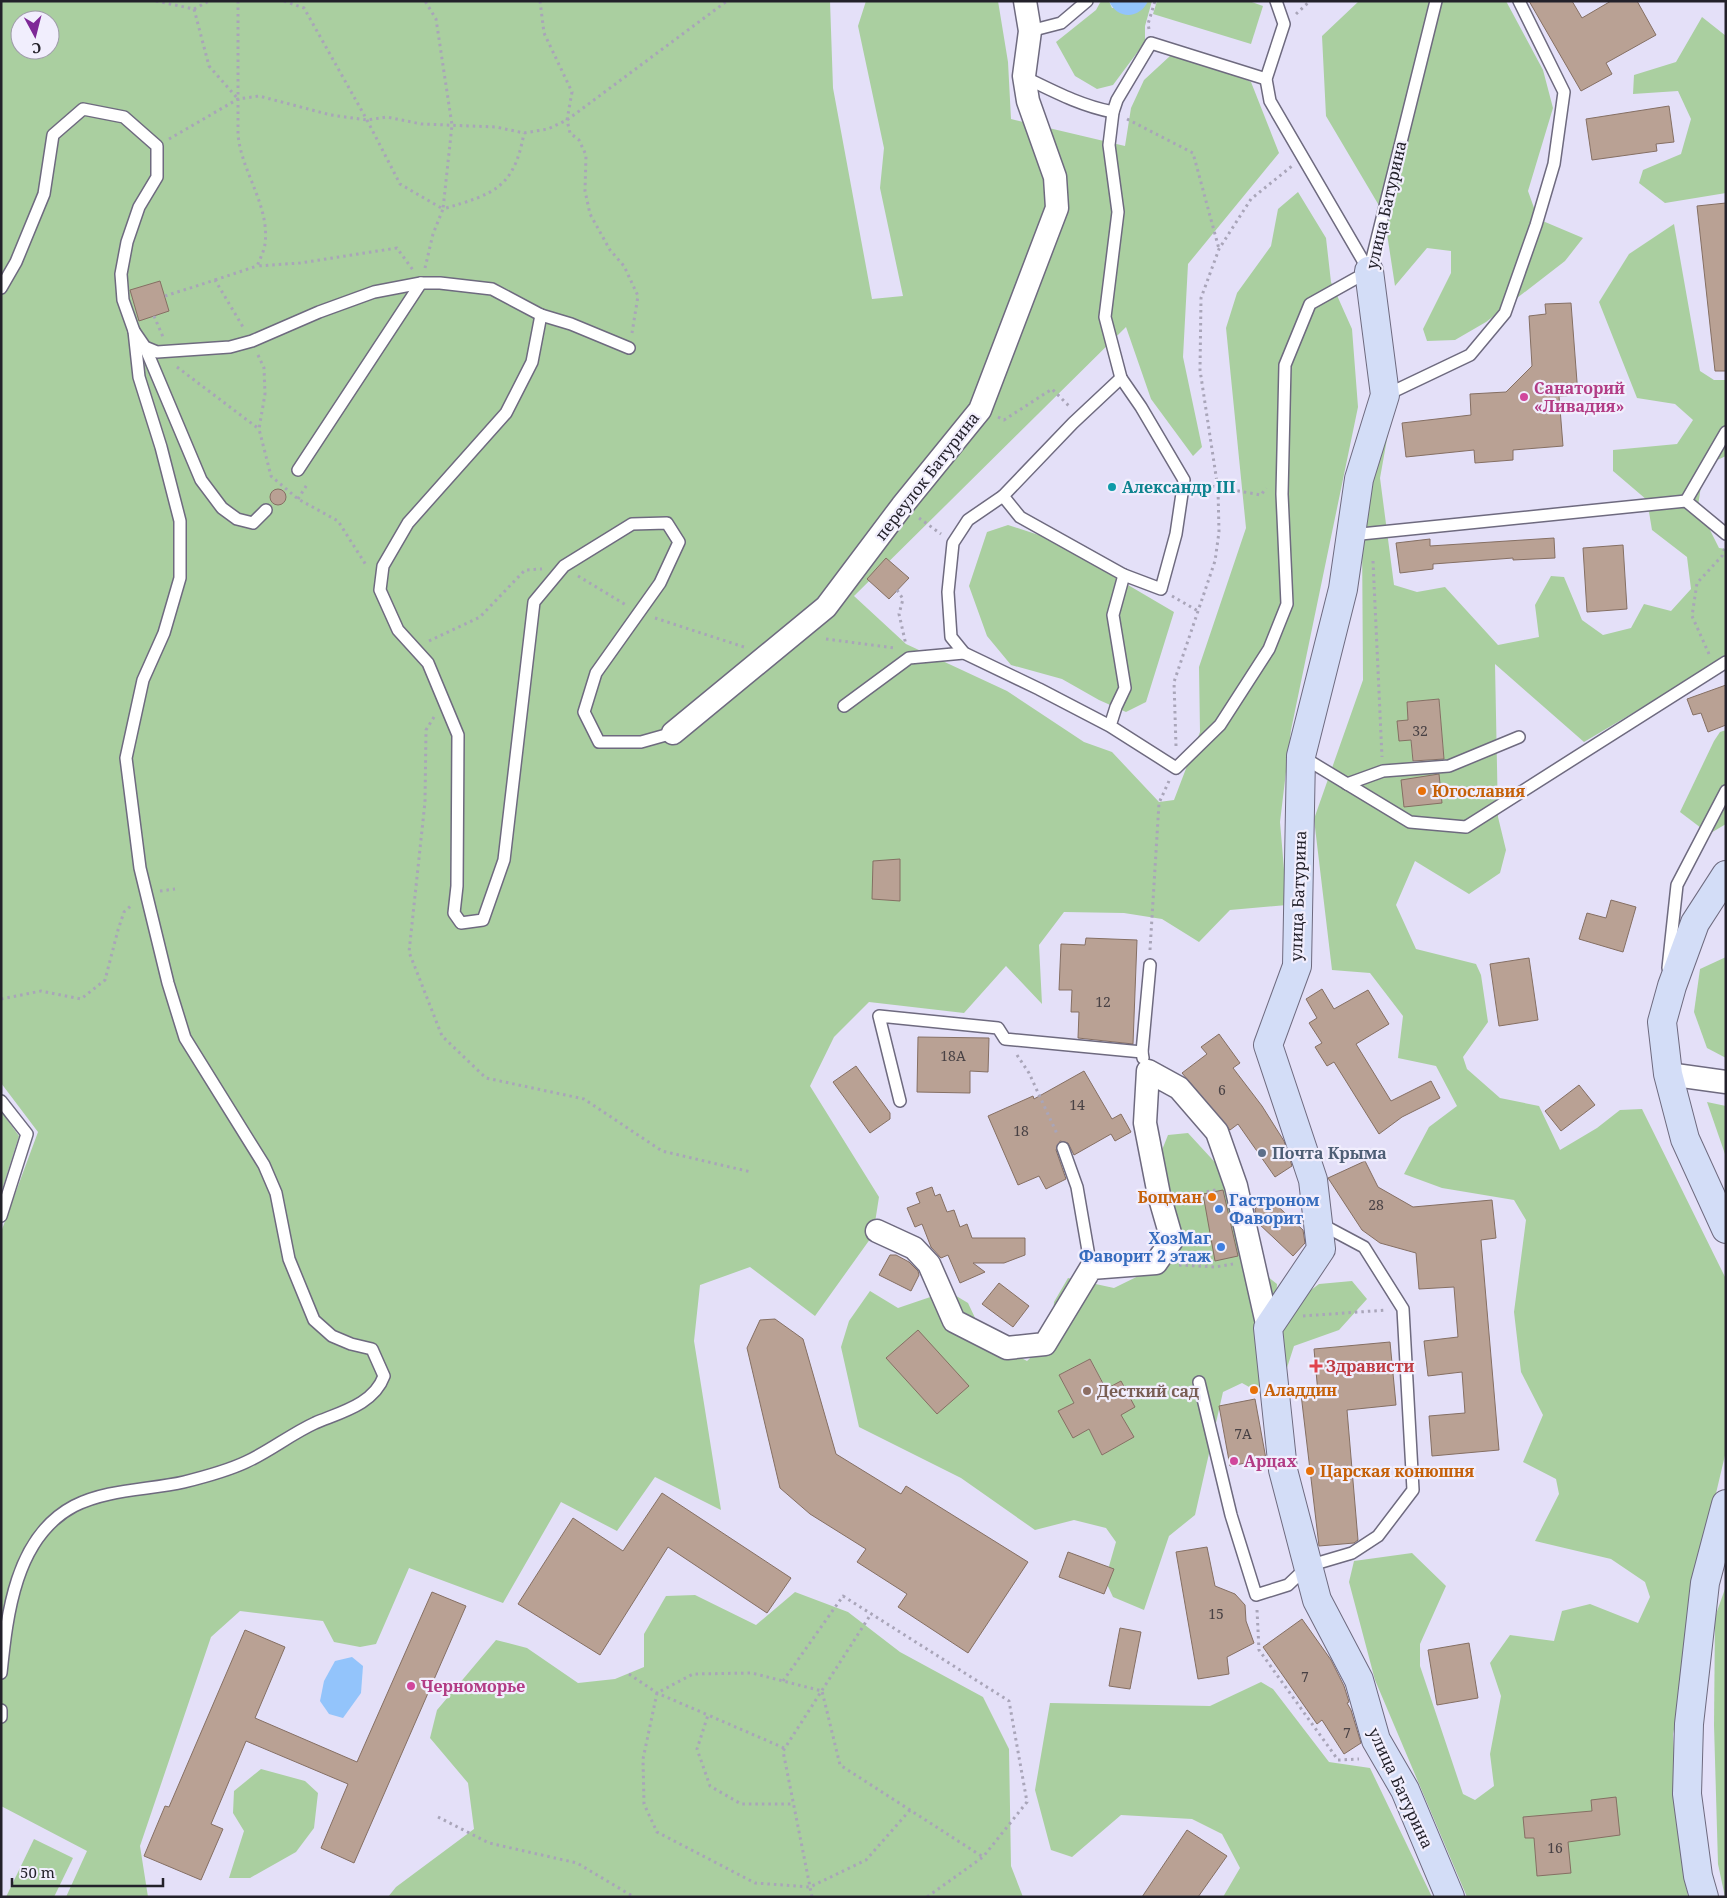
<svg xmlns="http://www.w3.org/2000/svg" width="1727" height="1898" viewBox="0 0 1727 1898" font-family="'Noto Serif',serif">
	<rect width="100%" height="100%" fill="#e4e0f8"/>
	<g fill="#aacfa0" fill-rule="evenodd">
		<path d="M1,1H830L833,88L872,299L903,296L880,188L884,148L858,26L866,1H998L1008,62L1011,119L1125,146L1131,108L1144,80L1170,56L1209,64L1251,82L1279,153L1188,264L1183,357L1202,447L1193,456L1151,399L1126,327L854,596L906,644L1007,691L1084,742L1112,752L1159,802L1174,800L1200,732L1199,667L1246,528L1226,328L1237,293L1271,246L1278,209L1298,192L1326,238L1331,282L1352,329L1358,407L1291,730L1280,822L1287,905L1230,910L1199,942L1162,919L1124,913L1064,912L1039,945L1042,1004L1006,966L964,1013L869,1002L834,1037L810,1086L879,1197L873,1235L815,1316L750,1267L700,1285L694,1341L721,1510L655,1477L617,1531L561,1502L503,1603L409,1568L376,1644L360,1647L334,1642L323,1621L240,1611L211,1637L140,1846L148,1897H66L87,1851L1,1806V1232L38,1132L1,1083ZM20,20H50V50H20Z"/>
		<polygon points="1101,1 1109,1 1112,8 1152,1 1145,26 1145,42 1113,85 1097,89 1075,76 1056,42 1096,10"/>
		<polygon points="1157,1 1249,1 1263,6 1251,44 1153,14"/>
		<polygon points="1359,1 1506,1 1543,70 1553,108 1528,191 1538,219 1583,238 1565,261 1486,322 1455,340 1427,341 1423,329 1451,273 1451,251 1427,248 1395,286 1384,214 1326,116 1322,36"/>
		<polygon points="1702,17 1726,36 1726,193 1665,203 1639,183 1643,170 1681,154 1691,119 1678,91 1633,94 1634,75 1676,62"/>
		<path d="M1674,224L1700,371L1714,380H1726V456L1715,461L1701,486L1698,506L1719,548L1726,549V654L1692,678L1584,742L1495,664L1498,817L1506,850L1500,873L1469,894L1415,861L1396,905L1416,949L1476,964L1481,975L1488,1022L1463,1057L1467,1069L1500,1098L1539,1106L1560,1150L1597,1128L1620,1110L1642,1109L1726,1279V1451L1687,1616L1688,1664L1673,1734L1678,1834L1688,1897H1467L1375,1680L1349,1582L1354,1561L1412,1553L1446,1586L1420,1644V1666L1463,1794L1475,1800L1494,1786L1490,1754L1501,1696L1490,1663L1510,1635L1554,1641L1562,1611L1590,1604L1638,1623L1650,1597L1645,1582L1611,1559L1535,1541L1559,1494L1556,1479L1523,1462L1543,1415L1521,1372L1514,1312L1526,1220L1514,1200L1442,1188L1404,1174L1429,1127L1457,1106L1436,1066L1398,1058L1403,1016L1370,973L1332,970L1314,819L1363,680L1362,533L1375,442L1389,428L1380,478L1394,585L1417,592L1445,587L1498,645L1539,637L1535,605L1551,576L1564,577L1582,620L1603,635L1631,628L1644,604L1671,611L1691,589L1687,557L1652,530L1647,500L1613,471V450L1677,444L1693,420L1675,404L1637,398L1599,302L1629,254ZM1439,699L1444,759L1413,762L1407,702Z"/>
		<polygon points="1008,525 1048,538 1174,612 1146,702 1126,712 1099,700 1062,679 1011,665 987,636 969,586 987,532"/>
		<polygon points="1726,730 1726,824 1709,834 1680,812 1714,741 1720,732"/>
		<polygon points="1726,957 1726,1058 1707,1048 1694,1012 1700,969"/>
		<polygon points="1707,1102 1726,1106 1726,1157"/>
		<polygon points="1,1111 19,1136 1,1193"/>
		<path d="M1188,1133L1222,1170L1240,1255L1277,1284L1275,1317L1319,1284L1352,1281L1367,1299L1339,1330L1294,1346L1276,1402L1242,1383L1223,1392L1195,1515L1169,1536L1144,1610L1113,1597L1105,1580L1116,1542L1106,1528L1074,1520L1035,1530L961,1478L859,1427L841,1347L849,1321L870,1291L898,1308L948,1291L968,1303L985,1339L1027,1361L1051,1338L1054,1302L1068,1278L1114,1288L1169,1261L1156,1165L1168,1135ZM1090,1359L1133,1437L1102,1455L1089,1429L1073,1437L1074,1403L1059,1375Z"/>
		<polygon points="1726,1586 1726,1897 1725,1897 1718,1864 1714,1725 1715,1617"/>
		<polygon points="795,1592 848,1612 900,1652 983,1697 1009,1749 1011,1866 1023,1897 388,1897 396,1887 474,1829 468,1783 430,1738 437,1710 496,1640 527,1648 578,1683 615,1679 644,1667 644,1634 666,1596 695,1595 756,1625"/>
		<polygon points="1261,1682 1273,1689 1329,1762 1370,1768 1432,1897 1223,1897 1240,1868 1222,1834 1192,1819 1121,1815 1072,1857 1051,1850 1035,1790 1050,1703 1210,1706"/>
		<polygon points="261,1769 305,1781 318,1793 314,1828 296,1852 250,1878 229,1878 244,1831 233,1813 234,1791"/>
		<polygon points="34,1839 73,1858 54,1897 6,1897"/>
	</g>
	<g fill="#93c4fb">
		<path d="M1109,1H1148C1140,19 1117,20 1109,1Z"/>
		<polygon points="352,1657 363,1666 361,1693 343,1718 329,1714 320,1701 324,1681 335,1661"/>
	</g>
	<g fill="#b9a194" stroke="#856f63">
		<polygon points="1529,1 1572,1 1582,18 1611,1 1637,1 1656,35 1606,63 1612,74 1581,91"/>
		<polygon points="1669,106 1674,142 1656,144 1657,151 1592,160 1586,119"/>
		<polygon points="1726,203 1726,371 1715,371 1697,206"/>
		<polygon points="160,281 169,311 139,321 130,290"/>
		<polygon points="1571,303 1578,395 1559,396 1563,446 1513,450 1513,460 1475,463 1474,450 1406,457 1402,423 1471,415 1470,394 1506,392 1532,366 1529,316 1546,314 1545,304"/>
		<circle cx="278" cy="497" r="8"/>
		<polygon points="1554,538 1555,558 1513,560 1513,558 1433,564 1433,569 1400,573 1396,543 1430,539 1430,546"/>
		<polygon points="1623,545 1627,609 1587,612 1583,548"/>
		<polygon points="886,558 909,578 889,599 867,579"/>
		<polygon points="1726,685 1726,725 1708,732 1701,713 1693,715 1687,699"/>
		<polygon points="1439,699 1444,759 1413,761 1411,740 1399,741 1397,721 1408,720 1407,702"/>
		<polygon points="1439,774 1442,803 1404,807 1401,780"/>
		<polygon points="900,859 900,901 872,899 873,861"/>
		<polygon points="1611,900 1636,907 1623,952 1579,939 1587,913 1606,918"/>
		<polygon points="1086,938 1137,940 1133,1044 1078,1038 1079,1012 1071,1012 1072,990 1059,990 1061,944 1085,945"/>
		<polygon points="1529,958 1538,1020 1499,1026 1490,964"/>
		<polygon points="1322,989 1334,1009 1368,990 1389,1024 1356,1044 1391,1101 1431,1081 1440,1098 1402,1117 1379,1134 1334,1062 1327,1066 1315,1047 1322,1043 1309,1023 1317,1018 1306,999"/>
		<polygon points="1219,1034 1240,1063 1233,1068 1262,1106 1284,1141 1292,1166 1275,1177 1238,1124 1230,1130 1182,1073 1207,1054 1201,1047"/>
		<polygon points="918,1037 989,1038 988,1072 970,1071 970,1093 917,1092"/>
		<polygon points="856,1066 890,1113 890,1119 870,1133 833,1082"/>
		<polygon points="1084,1071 1112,1119 1121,1114 1131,1132 1115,1141 1111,1134 1074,1155 1068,1143 1060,1141 1056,1150 1066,1179 1046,1189 1039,1176 1018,1185 988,1116 1033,1096 1034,1099"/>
		<polygon points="1579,1085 1595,1105 1561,1131 1545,1111"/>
		<polygon points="1365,1161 1378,1187 1413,1207 1492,1200 1496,1238 1481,1240 1499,1450 1432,1456 1429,1416 1465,1413 1462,1372 1428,1376 1424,1341 1458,1337 1454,1287 1419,1289 1416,1253 1380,1243 1362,1230 1328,1178"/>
		<polygon points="932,1187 935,1196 940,1194 947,1212 954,1210 960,1227 967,1224 972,1238 1025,1238 1025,1255 1004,1263 973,1263 985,1272 960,1283 948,1255 941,1258 931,1247 922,1224 915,1227 907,1208 920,1203 916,1193"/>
		<polygon points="1223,1190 1238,1256 1215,1261 1203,1194"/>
		<polygon points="1267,1196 1303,1230 1305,1243 1293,1256 1258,1223 1255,1209"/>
		<polygon points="890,1255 896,1255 909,1262 918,1271 919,1275 911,1291 879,1275"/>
		<polygon points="999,1283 1029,1306 1013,1327 982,1304"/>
		<polygon points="775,1319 803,1339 836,1454 901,1494 906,1486 1028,1562 968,1653 898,1607 907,1594 857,1562 866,1549 810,1514 780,1488 747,1348 760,1320"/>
		<polygon points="918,1330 969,1386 937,1414 886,1358"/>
		<polygon points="1390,1342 1396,1405 1347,1410 1358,1540 1354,1543 1319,1546 1301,1394 1318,1393 1314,1349"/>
		<polygon points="1090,1359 1106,1389 1121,1381 1135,1407 1121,1415 1134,1437 1102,1455 1089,1429 1073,1438 1058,1411 1074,1403 1059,1375"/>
		<polygon points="1255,1399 1266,1459 1230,1466 1219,1406"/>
		<polygon points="662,1493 791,1578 767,1613 668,1547 600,1655 518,1604 573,1518 623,1551"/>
		<polygon points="1207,1547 1215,1586 1235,1594 1245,1605 1246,1621 1254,1643 1227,1657 1229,1674 1198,1679 1176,1552"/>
		<polygon points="1068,1552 1114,1569 1104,1594 1059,1577"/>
		<polygon points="432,1592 466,1606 354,1863 321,1848 348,1784 246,1741 211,1824 223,1829 201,1880 144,1856 165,1806 169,1807 245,1630 285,1647 255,1718 357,1762"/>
		<polygon points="1302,1619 1331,1660 1344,1686 1349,1702 1347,1703 1351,1710 1361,1743 1344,1754 1322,1720 1317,1724 1263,1647"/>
		<polygon points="1120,1628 1141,1632 1130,1689 1109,1686"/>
		<polygon points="1469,1643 1478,1698 1437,1705 1428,1650"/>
		<polygon points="1616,1797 1620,1835 1568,1842 1571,1873 1537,1876 1534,1838 1525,1838 1523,1817 1592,1811 1591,1800"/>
		<polygon points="1187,1830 1227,1856 1198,1897 1142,1897"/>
	</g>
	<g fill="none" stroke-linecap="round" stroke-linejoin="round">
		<defs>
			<g id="lane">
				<polyline points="1276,1 1284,24 1266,79 1270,101 1369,271"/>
				<polyline points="1030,31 1061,23 1087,1"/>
				<path d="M1024,77C1053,91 1081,106 1113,112"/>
				<polyline points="1369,271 1436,1"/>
				<polyline points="1,288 16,262 44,194 53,135 83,109 124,117 157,146 157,177 139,207 127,242 121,274 123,300 134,331 145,347 157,352 230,347 252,341 319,312 374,292 421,283 440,283 492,289 541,315 571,324 629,348"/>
				<polyline points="541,315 532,362 506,413 408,523 383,566 380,590 398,630 428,663 458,735 457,886 454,913 461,923 483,920 504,860 534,602 564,566 632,524 667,523 679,542 660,583 596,673 584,712 599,742 641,742 673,733"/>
				<polyline points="145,347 201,480 222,508 237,519 253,523 266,510"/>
				<polyline points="1121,378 1105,317 1118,212 1109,145 1113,112 1117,100 1151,43 1266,79"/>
				<polyline points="1386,395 1470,355 1505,313 1536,225 1554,164 1564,92 1519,1"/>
				<polyline points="298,470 421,283"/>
				<polyline points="1003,496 1020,517 1124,575"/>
				<polyline points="1686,501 1726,432"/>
				<polyline points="1351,535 1686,501 1726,534"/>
				<polyline points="844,706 909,658 964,653"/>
				<polyline points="1110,726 1116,707 1125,688 1113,615 1124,575 1161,589 1176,534 1184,480 1141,407 1121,378 1073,423 1003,496 968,520 953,543 948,592 951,637 964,653 1039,689 1110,726 1176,768 1220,725 1269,649 1287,604 1282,494 1285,365 1310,304 1369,271"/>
				<polyline points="1301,756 1410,822 1466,827 1726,662"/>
				<polyline points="1347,784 1383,771 1449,766 1519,737"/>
				<polyline points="1668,968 1677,885 1726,791"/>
				<polyline points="1143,1058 1142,1052 1150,965"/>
				<polyline points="1,1101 27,1134 1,1216"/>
				<polyline points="900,1101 879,1016 998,1028 1005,1039 1142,1052"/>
				<polyline points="1063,1148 1077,1187 1091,1268"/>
				<polyline points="1199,1382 1231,1515 1256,1595 1288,1585 1308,1566 1352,1553 1378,1536 1413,1490 1403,1309 1364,1247 1319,1223"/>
				<path d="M1,1673C7,1615 15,1537 74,1506C107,1489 149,1490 184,1482C204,1477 227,1471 246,1462C270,1451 291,1434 315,1423C341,1412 374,1404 384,1376L372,1349L351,1344L332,1336L314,1320L289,1259L276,1193L264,1165L185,1038L168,983L140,868L126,758L143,680L164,633L180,578V521L161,447L139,377L134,331"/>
				<polyline points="1,1710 1,1717"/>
			</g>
			<g id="street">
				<polyline points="673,733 826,607 902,506 980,410 1057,208 1055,177 1028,101 1024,76 1030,31 1025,1"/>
				<polyline points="1668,1074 1726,1082"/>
				<polyline points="877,1231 914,1248 929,1264 954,1321 1007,1348 1045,1344 1091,1268 1156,1263 1172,1240 1159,1195 1145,1123 1148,1071 1179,1088 1217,1132 1236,1186 1268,1328"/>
			</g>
			<g id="secondary">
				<polyline points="1369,271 1385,395 1359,479 1343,589 1301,756 1297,966 1268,1045 1313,1180 1321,1249 1268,1328 1283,1470 1317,1600 1359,1680 1376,1740 1405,1790 1450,1897"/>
				<polyline points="1726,875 1695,923 1672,986 1662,1022 1668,1074 1685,1139 1726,1229"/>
				<polyline points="1704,1897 1698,1876 1687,1794 1689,1724 1705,1583 1726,1504"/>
			</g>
		</defs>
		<use href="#lane" stroke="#6e6a7f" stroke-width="14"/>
		<use href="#street" stroke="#6e6a7f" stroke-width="25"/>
		<use href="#secondary" stroke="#6e6a7f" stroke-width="30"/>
		<g stroke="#a9a5b9" stroke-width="3" stroke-dasharray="2.5 4" stroke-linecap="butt">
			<polyline points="156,1 194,9 209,66 238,99"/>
			<path d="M238,1V134C241,172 270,205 265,244C264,251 260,259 257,266L300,263L397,248L413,270"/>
			<polyline points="284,1 304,8 367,120 400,184 443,209 452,125 436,19 425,1"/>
			<polyline points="540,1 544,33 572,92 567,120 570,133 579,140 586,155 585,191 590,214 610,250 624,266 638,296 632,333"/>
			<polyline points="194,9 209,1"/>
			<polyline points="1296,14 1310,1"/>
			<polyline points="1149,29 1148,24 1155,1"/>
			<polyline points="1127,119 1193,153 1219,249"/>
			<polyline points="169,139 238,99 259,96 331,115 367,120 387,117 421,124 496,127 524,133 548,129 567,120 727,1"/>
			<path d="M425,268L433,234L443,209C493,194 514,189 524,133"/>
			<polyline points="215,280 257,266"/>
			<polyline points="165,296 215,280 243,327"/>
			<polyline points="154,316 163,337"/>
			<polyline points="258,355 264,368 265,394 259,429 271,476 298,499 338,521 366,565"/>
			<polyline points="177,367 259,429"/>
			<polyline points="998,417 1004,420 1052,389 1069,406"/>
			<polyline points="1199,484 1261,495 1266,488"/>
			<polyline points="298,499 308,483"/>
			<polyline points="919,518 941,534"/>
			<polyline points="1373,561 1382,757"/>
			<polyline points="578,576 626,605"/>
			<polyline points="897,590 903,599 899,614 906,645"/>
			<polyline points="1172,596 1198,611"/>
			<polyline points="655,618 744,647"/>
			<polyline points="826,639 895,648"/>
			<polyline points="429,641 480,617 525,570 542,569"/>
			<polyline points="1709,654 1692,616 1697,583 1722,556 1725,547"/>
			<polyline points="434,717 426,730 425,802 409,952 442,1036 486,1078 584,1099 662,1151 751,1172"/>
			<polyline points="1176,746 1174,682 1215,561 1219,532 1218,489 1200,370 1201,298 1219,249 1251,199 1292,166"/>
			<polyline points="160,891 175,889"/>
			<polyline points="1150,950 1159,803 1169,781"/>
			<polyline points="1,999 41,991 81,999 105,980 118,930 124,912 133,904"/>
			<polyline points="1017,1055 1029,1073 1058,1136"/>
			<polyline points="1183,1202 1200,1193 1216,1190"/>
			<polyline points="1179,1265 1215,1267 1233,1264"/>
			<polyline points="1303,1316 1387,1310"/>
			<polyline points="1257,1610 1259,1650 1338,1760 1359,1759"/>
			<polyline points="629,1674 657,1693 708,1715"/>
			<polyline points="783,1681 843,1596 1009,1701 1027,1802 983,1857 927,1897"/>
			<polyline points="784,1748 708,1715 697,1749 710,1786 741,1804 793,1804"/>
			<polyline points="910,1810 866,1860 810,1887 755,1883 657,1832 644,1804 643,1759 657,1693 693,1674 752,1673 822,1691 840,1765 983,1857"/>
			<polyline points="438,1817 489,1843 577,1863 634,1897"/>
			<polyline points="812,1897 783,1751 871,1614"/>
		</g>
		<use href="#lane" stroke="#fff" stroke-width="11"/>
		<use href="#street" stroke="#fff" stroke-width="22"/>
		<use href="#secondary" stroke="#d3ddf7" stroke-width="28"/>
	</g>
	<g fill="#d1479c" stroke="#f1eefd" stroke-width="2">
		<circle cx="1524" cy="397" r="5"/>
		<circle cx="1234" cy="1461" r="5"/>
		<circle cx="411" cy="1686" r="5"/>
	</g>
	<circle fill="#0f9aa8" stroke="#f1eefd" stroke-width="2" cx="1112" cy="487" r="5"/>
	<g fill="#e8710a" stroke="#f1eefd" stroke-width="2">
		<circle cx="1422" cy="791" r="5"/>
		<circle cx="1212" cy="1197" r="5"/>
		<circle cx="1254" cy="1390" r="5"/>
		<circle cx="1310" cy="1471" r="5"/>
	</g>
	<circle fill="#5c6f8a" stroke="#f1eefd" stroke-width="2" cx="1262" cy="1153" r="5"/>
	<g fill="#3f7fe0" stroke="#f1eefd" stroke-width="2">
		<circle cx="1219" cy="1209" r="5"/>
		<circle cx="1221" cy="1247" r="5"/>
	</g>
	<path fill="#e0444e" stroke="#f1eefd" stroke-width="2" d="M1313.5 1358.5h5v5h5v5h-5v5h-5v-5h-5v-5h5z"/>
	<circle fill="#8d6e63" stroke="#f1eefd" stroke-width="2" cx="1087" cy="1391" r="5"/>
	<g text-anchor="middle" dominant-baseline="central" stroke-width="4.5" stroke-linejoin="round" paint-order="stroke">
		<g font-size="14" fill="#484144">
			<text x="1420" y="730">32</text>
			<text x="1103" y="1001">12</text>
			<text x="953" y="1055">18А</text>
			<text x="1222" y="1089">6</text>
			<text x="1077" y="1104">14</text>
			<text x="1021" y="1130">18</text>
			<text x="1376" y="1204">28</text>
			<text x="1243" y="1433">7А</text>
			<text x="1216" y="1613">15</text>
			<text x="1305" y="1676">7</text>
			<text x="1347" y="1732">7</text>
			<text x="1555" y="1847">16</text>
		</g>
		<g font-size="16" fill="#23212a" stroke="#f1eefd">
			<text transform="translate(1386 205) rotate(-77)">улица Батурина</text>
			<text transform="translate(927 476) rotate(-52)">переулок Батурина</text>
			<text transform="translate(1298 896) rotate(-88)">улица Батурина</text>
			<text transform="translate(1401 1788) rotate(65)">улица Батурина</text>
		</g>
		<g font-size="16" font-weight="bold" fill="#b23c85" stroke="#f1eefd" text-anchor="start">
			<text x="1534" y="388">Санаторий<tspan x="1534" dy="18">«Ливадия»</tspan></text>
			<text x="1244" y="1461">Арцах</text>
			<text x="421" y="1686">Черноморье</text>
		</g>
		<g font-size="16" font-weight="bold" fill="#0d838f" stroke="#f1eefd" text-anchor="start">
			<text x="1122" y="487">Александр III</text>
		</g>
		<g font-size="16" font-weight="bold" fill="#c56008" stroke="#f1eefd" text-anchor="start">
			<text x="1432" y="791">Югославия</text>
			<text x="1202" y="1197" text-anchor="end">Боцман</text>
			<text x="1264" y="1390">Аладдин</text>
			<text x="1320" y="1471">Царская конюшня</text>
		</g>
		<g font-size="16" font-weight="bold" fill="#4e5e75" stroke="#f1eefd" text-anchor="start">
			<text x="1272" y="1153">Почта Крыма</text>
		</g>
		<g font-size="16" font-weight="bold" fill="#366cbe" stroke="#f1eefd" text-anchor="start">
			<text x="1229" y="1200">Гастроном<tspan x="1229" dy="18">Фаворит</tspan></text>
			<text x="1211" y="1238" text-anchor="end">ХозМаг<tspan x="1211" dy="18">Фаворит 2 этаж</tspan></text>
		</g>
		<g font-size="16" font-weight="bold" fill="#be3a42" stroke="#f1eefd" text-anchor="start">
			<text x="1326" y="1366">Здрависти</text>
		</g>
		<g font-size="16" font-weight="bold" fill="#785e54" stroke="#f1eefd" text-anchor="start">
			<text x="1097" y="1391">Десткий сад</text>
		</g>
	</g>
	<rect width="1727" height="1898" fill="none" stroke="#23212a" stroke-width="5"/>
	<g transform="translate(35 35) rotate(173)"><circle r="24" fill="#f1eefd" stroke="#9f9ca9"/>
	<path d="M0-4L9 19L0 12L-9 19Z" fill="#7e2897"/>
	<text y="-8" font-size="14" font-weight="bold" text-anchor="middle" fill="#23212a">С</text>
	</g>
	<path d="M12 1878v8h151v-8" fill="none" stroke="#23212a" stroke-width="2.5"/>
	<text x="20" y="1878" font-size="15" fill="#23212a" stroke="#f1eefd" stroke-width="4" paint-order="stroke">50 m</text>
</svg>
